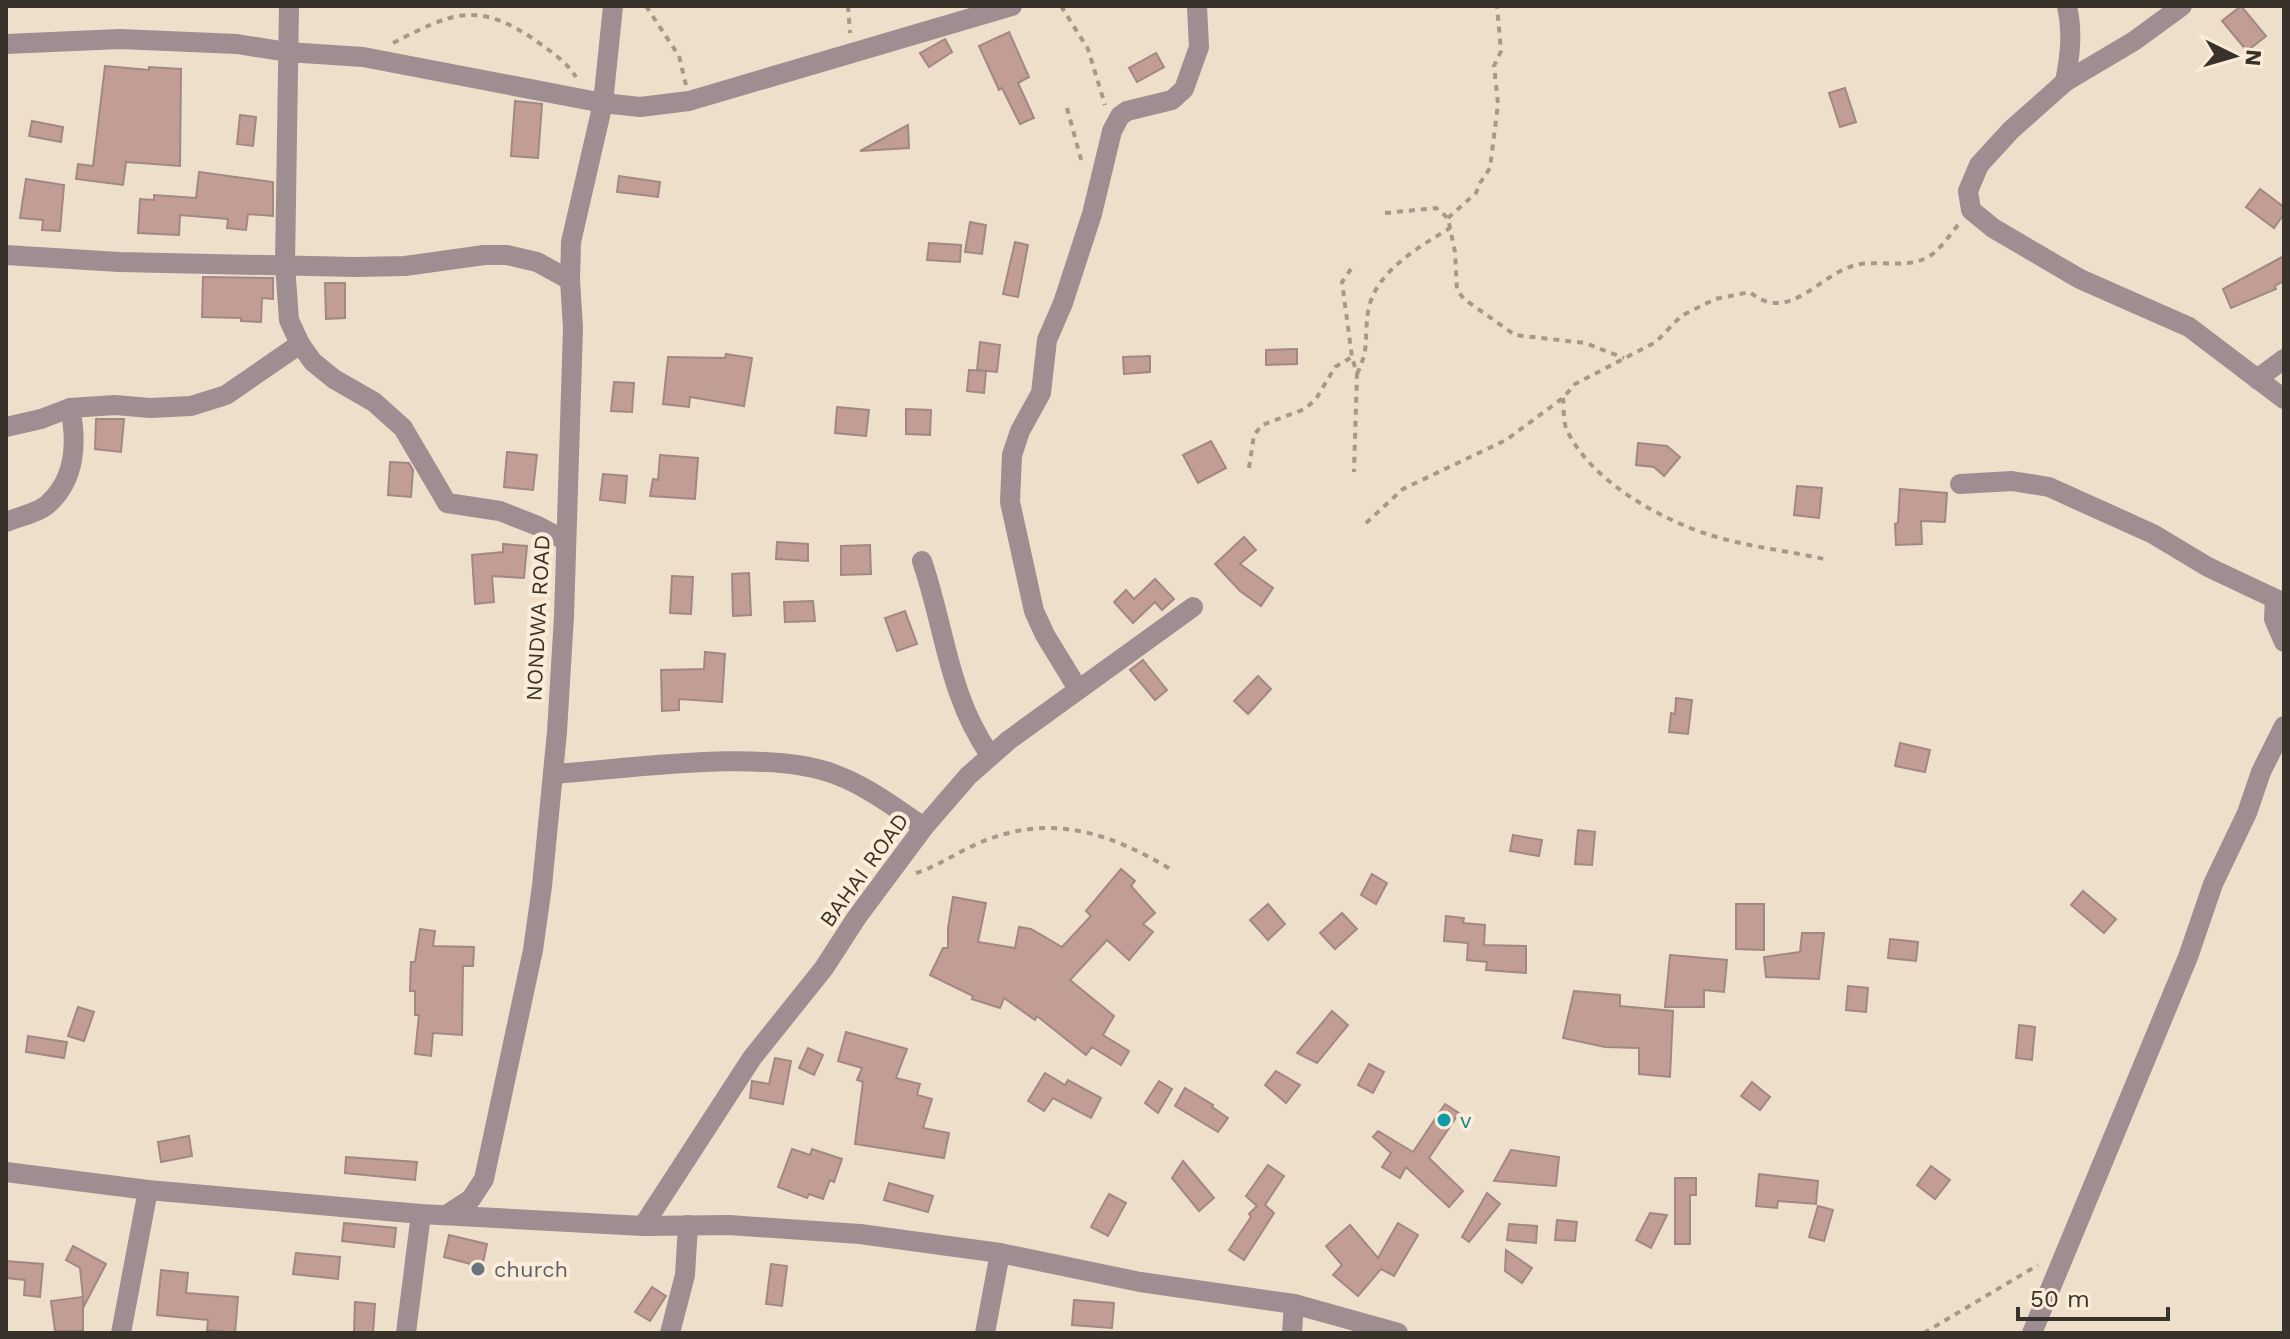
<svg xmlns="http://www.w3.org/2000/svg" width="2290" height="1339" viewBox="0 0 2290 1339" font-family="'Work Sans',sans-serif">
	<rect width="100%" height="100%" fill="#eedfca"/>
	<g fill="#c29d96" stroke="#a28883" stroke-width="2">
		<polygon points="2241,6 2266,36 2247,51 2222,21"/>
		<polygon points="1009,32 1029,77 1018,83 1034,118 1020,124 1002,88 999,90 979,46"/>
		<polygon points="945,39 952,52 929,67 920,53"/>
		<polygon points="1156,53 1164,67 1137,82 1129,68"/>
		<polygon points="105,66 149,70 149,67 181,69 180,166 126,162 123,185 76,179 78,164 93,166"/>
		<polygon points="1845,88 1856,122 1840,127 1829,93"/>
		<polygon points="515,101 542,104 538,158 511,156"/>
		<polygon points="240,115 256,117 253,146 237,144"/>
		<polygon points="32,121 63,127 61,142 29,136"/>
		<polygon points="908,125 909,148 860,151"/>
		<polygon points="199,172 273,182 273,216 248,214 246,230 227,228 228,219 180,215 179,235 138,233 140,199 154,200 154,195 196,198"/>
		<polygon points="619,176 660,182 658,197 617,192"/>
		<polygon points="26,179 64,185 60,231 42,230 43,220 20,218"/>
		<polygon points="2260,189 2284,207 2284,214 2274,228 2246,207"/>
		<polygon points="970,222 986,225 982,254 965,252"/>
		<polygon points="1015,242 1028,245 1018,297 1003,294"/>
		<polygon points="929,243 961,245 960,262 927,260"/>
		<polygon points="2284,256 2284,281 2275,286 2276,289 2231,308 2223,289"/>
		<polygon points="203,277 273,278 273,299 262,298 261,322 241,321 241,318 202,317"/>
		<polygon points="325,283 345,283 345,318 326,319"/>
		<polygon points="980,342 1000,345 997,372 977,370"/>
		<polygon points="1297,349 1297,364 1266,365 1266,350"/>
		<polygon points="726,354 752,358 744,406 690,397 689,407 663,404 668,357 725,358"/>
		<polygon points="1150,356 1150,372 1124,374 1123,357"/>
		<polygon points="969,370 986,371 984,393 967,391"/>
		<polygon points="614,382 634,383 632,412 611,411"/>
		<polygon points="837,407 869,410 866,436 835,433"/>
		<polygon points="906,409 931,410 930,435 906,434"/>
		<polygon points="96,419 124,419 121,452 95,449"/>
		<polygon points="1211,441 1226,468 1198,483 1183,455"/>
		<polygon points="1638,443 1667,446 1680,457 1664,476 1654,467 1636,465"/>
		<polygon points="507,452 537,455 533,490 504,487"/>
		<polygon points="660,455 698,458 695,499 650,496 653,479 658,480"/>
		<polygon points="390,462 409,463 413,470 411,497 388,495"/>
		<polygon points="603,474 627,476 625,503 600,500"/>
		<polygon points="1797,486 1822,488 1819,518 1794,515"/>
		<polygon points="1900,489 1947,493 1945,522 1921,521 1922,544 1896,545 1895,524 1898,523"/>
		<polygon points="1244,537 1256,550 1240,564 1273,588 1261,606 1240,591 1215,564"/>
		<polygon points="777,542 808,544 808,561 776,559"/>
		<polygon points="503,544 527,546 524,578 492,576 494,602 475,604 472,555 503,552"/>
		<polygon points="870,545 871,574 841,575 841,546"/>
		<polygon points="749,573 751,615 733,616 732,574"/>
		<polygon points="672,576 693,577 691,614 670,613"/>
		<polygon points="1155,579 1174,599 1162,610 1155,602 1133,623 1114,602 1126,590 1134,599"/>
		<polygon points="813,601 815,621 785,622 784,602"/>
		<polygon points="905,611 917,644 897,651 885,618"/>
		<polygon points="705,652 725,654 722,702 679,699 679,710 662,711 661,670 704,669"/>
		<polygon points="1143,660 1167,690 1155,700 1130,670"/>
		<polygon points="1258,676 1271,689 1248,714 1234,701"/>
		<polygon points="1676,698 1692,700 1688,734 1669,732 1671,713 1675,714"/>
		<polygon points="1900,743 1930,750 1925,772 1895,766"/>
		<polygon points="1578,830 1595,832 1592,865 1575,864"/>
		<polygon points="1513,835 1542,840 1539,856 1510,851"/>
		<polygon points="1121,869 1135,881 1131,886 1155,913 1143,924 1153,932 1129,960 1107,940 1070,980 1114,1016 1103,1035 1129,1051 1121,1065 1092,1047 1086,1055 1037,1016 1035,1020 1004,998 1000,1008 972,999 973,996 930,975 943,948 948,948 948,928 953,897 986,903 978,942 1015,948 1019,927 1031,929 1062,947 1091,916 1086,911"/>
		<polygon points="1372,874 1387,883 1376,904 1361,895"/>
		<polygon points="2083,891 2116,919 2104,933 2071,905"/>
		<polygon points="1268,904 1285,924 1268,940 1250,920"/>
		<polygon points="1736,904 1764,904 1764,950 1736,949"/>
		<polygon points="1342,913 1357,929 1335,949 1320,933"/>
		<polygon points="1446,916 1464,918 1463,923 1485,925 1484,945 1526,946 1526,973 1486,970 1487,962 1467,960 1468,943 1444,941"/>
		<polygon points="420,929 435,931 433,946 474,947 473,966 463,966 462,1035 433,1033 431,1056 415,1054 419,1015 415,1015 415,991 410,991 411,962 415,962"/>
		<polygon points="1802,933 1824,933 1819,979 1766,977 1764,957 1800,952"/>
		<polygon points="1890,939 1918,942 1916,961 1888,958"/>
		<polygon points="1670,955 1727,960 1724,992 1704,990 1704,1007 1665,1007"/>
		<polygon points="1848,986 1868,988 1866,1012 1846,1010"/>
		<polygon points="1574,991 1620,995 1620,1006 1673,1011 1670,1077 1639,1074 1639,1048 1605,1047 1563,1038"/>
		<polygon points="78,1007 94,1012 84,1041 68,1036"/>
		<polygon points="1332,1011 1348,1025 1317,1063 1297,1053"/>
		<polygon points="2019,1025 2035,1027 2032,1060 2016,1058"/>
		<polygon points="846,1032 907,1049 896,1078 920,1084 917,1095 932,1099 923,1128 949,1133 944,1158 855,1144 863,1082 857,1080 862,1068 838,1061"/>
		<polygon points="28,1036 67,1042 64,1058 26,1052"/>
		<polygon points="808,1048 823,1055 814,1075 799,1068"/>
		<polygon points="775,1058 791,1061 783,1104 750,1098 752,1081 769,1084"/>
		<polygon points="1369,1064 1384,1072 1373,1093 1358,1085"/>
		<polygon points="1276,1071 1300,1085 1286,1103 1265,1085"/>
		<polygon points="1045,1073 1065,1085 1068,1080 1101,1098 1091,1118 1053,1098 1044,1111 1028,1101"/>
		<polygon points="1159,1081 1172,1089 1158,1113 1145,1103"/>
		<polygon points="1752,1082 1770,1097 1760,1110 1741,1096"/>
		<polygon points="1185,1088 1213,1105 1212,1107 1228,1118 1218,1132 1175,1106"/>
		<polygon points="1445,1104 1459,1113 1429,1158 1463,1191 1449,1207 1406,1167 1400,1178 1382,1167 1391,1153 1373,1137 1378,1131 1413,1152"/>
		<polygon points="189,1136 192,1156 161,1162 158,1142"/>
		<polygon points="792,1149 810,1155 812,1149 842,1159 834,1182 830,1180 823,1199 809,1194 807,1198 778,1187"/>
		<polygon points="1511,1150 1559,1157 1556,1186 1494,1181"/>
		<polygon points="346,1157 417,1162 415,1180 345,1173"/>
		<polygon points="1183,1161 1214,1198 1199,1211 1172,1178"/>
		<polygon points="1268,1165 1284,1176 1265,1205 1274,1213 1244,1260 1229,1250 1251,1217 1249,1214 1257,1206 1246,1196"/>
		<polygon points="1931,1166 1950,1180 1935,1199 1917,1185"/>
		<polygon points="1759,1174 1818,1181 1816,1204 1778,1201 1777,1208 1756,1206"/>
		<polygon points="1675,1178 1696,1178 1696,1195 1690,1195 1690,1244 1675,1244"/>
		<polygon points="889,1183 933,1196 928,1212 884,1200"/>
		<polygon points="1487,1193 1500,1204 1469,1242 1462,1237"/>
		<polygon points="1109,1194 1126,1203 1108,1236 1091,1227"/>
		<polygon points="1818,1206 1833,1210 1824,1241 1809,1237"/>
		<polygon points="1650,1213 1667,1215 1651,1248 1636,1240"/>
		<polygon points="1557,1220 1577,1222 1575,1241 1555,1240"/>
		<polygon points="344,1223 396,1228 394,1247 342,1241"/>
		<polygon points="1398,1223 1418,1235 1394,1276 1381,1269 1358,1296 1333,1275 1342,1265 1326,1246 1350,1225 1378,1258"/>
		<polygon points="1509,1224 1537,1226 1536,1243 1507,1240"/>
		<polygon points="449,1235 487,1244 482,1267 444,1257"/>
		<polygon points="73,1246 106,1264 84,1306 83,1299 83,1331 55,1331 51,1301 83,1297 80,1268 66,1260"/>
		<polygon points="1506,1250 1532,1268 1522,1283 1505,1271"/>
		<polygon points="296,1253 340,1257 338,1279 293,1274"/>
		<polygon points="6,1261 43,1264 40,1297 24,1295 25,1280 6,1278"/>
		<polygon points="771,1264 787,1266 782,1306 766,1304"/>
		<polygon points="161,1270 188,1273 186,1293 238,1297 235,1333 207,1330 208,1320 157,1315"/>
		<polygon points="652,1287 666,1296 650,1321 635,1312"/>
		<polygon points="1074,1300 1114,1303 1112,1328 1072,1325"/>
		<polygon points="355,1302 375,1304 373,1333 354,1333"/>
	</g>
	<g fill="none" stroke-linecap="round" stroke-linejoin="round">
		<g stroke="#a59989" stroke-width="4" stroke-dasharray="6 6" stroke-linecap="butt">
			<polyline points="646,6 679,56 686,85"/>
			<polyline points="848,6 850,33"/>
			<polyline points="1061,6 1088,49 1105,105"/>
			<path d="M393,43C452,13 476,0 535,40C550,51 566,61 576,77"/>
			<polyline points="1067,108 1082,163"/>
			<polyline points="1385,213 1436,208 1448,218 1455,252 1457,290 1464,299 1515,335 1585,343 1624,358"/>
			<polyline points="1448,218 1476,193 1480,183 1490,168 1498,104 1494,66 1501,51 1497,6"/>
			<polyline points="1351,269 1342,282 1352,357 1357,374 1354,472"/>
			<path d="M1357,374C1370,347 1364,338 1368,312C1374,272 1419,247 1450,228"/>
			<path d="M1563,398C1564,407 1563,419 1566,428C1588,479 1659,519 1710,535C1744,546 1788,551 1824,559"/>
			<polyline points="1249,468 1254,435 1262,425 1305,409 1316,399 1335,367 1352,357"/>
			<path d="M1366,523L1403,489L1506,440L1563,398L1575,384L1656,342L1681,316L1715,299L1750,292C1789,325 1819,274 1856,265C1877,260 1904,268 1924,259C1939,253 1949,235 1959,224"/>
			<path d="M916,873C938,866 956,853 977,844C1048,812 1109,832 1172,870"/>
			<polyline points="1924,1333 2038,1265"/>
		</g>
		<g stroke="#9e8d91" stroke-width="20">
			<polyline points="289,6 285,265 289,320 300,344 313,362 334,379 374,402 403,428 447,503 500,511 538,526 566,541"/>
			<polyline points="2182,6 2134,41 2065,82 2011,130 1979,165 1968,191 1971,210 1993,228 2080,279 2189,327 2284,399"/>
			<polyline points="6,44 120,39 237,44 287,52 363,57 603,103 640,107 689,101 1012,6"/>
			<path d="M2065,82C2070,56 2073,33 2067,6"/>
			<polyline points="6,255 119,262 355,267 405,266 484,255 507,255 537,262 570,280"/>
			<polyline points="2257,379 2284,359"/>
			<polyline points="6,427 41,419 70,408 115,405 150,408 191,406 226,395 300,344"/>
			<polyline points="1960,484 2012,481 2049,487 2153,534 2208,567 2284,603"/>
			<path d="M6,522C18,517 38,513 48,504C76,479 77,441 70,408"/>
			<path d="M922,561C945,628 948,695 990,755"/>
			<polyline points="2275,599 2274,619 2284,642"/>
			<polyline points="1078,689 1045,635 1034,611 1010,502 1012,455 1020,431 1041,393 1047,340 1063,303 1092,214 1112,131 1120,116 1127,111 1172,100 1184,89 1199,47 1197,6"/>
			<path d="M553,774C628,769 766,748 834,774C867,786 895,808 924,827"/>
			<polyline points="6,1172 148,1190 421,1214 643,1226 729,1225 860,1234 1000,1253 1140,1282 1294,1304 1398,1333"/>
			<polyline points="448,1214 471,1199 484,1179 533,950 542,886 557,732 564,616 573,328 570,280 571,242 603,103 613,6"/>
			<polyline points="643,1226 752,1058 824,968 857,917 924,827 968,776 1009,740 1193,607"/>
			<polyline points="121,1333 148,1190"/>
			<polyline points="406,1333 421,1214"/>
			<polyline points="670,1333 685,1275 688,1225"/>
			<polyline points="985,1333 1000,1253"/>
			<polyline points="1292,1333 1294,1304"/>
			<polyline points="2032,1333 2188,957 2213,884 2247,813 2261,772 2284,726"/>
		</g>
	</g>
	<circle fill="#0f9aa8" stroke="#fbecd7" stroke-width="3" cx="1444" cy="1120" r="8"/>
	<circle fill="#6b7280" stroke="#fbecd7" stroke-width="3" cx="478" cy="1269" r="8"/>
	<g text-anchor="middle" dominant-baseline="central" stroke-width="8" stroke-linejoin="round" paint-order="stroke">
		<g font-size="22" fill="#38322a" stroke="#fbecd7">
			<text transform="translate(538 618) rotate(-87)">NONDWA ROAD</text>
			<text transform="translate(864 870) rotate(-54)">BAHAI ROAD</text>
		</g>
		<g font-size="22" fill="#0d838f" stroke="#fbecd7" text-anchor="start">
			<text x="1460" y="1120">v</text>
		</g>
		<g font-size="22" fill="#5b616d" stroke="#fbecd7" text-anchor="start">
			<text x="494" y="1269">church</text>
		</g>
	</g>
	<rect width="2290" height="1339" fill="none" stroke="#38322a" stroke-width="16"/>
	<g transform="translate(2234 56) rotate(95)" stroke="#fbecd7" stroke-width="6" paint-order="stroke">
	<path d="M0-6L14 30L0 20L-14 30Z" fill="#38322a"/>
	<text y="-12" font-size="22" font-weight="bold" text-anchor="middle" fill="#38322a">N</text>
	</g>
	<path d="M2018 1307v12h150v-12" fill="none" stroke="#38322a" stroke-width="4"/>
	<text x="2030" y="1307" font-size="24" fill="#38322a" stroke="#fbecd7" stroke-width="6" paint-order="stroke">50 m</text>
</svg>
